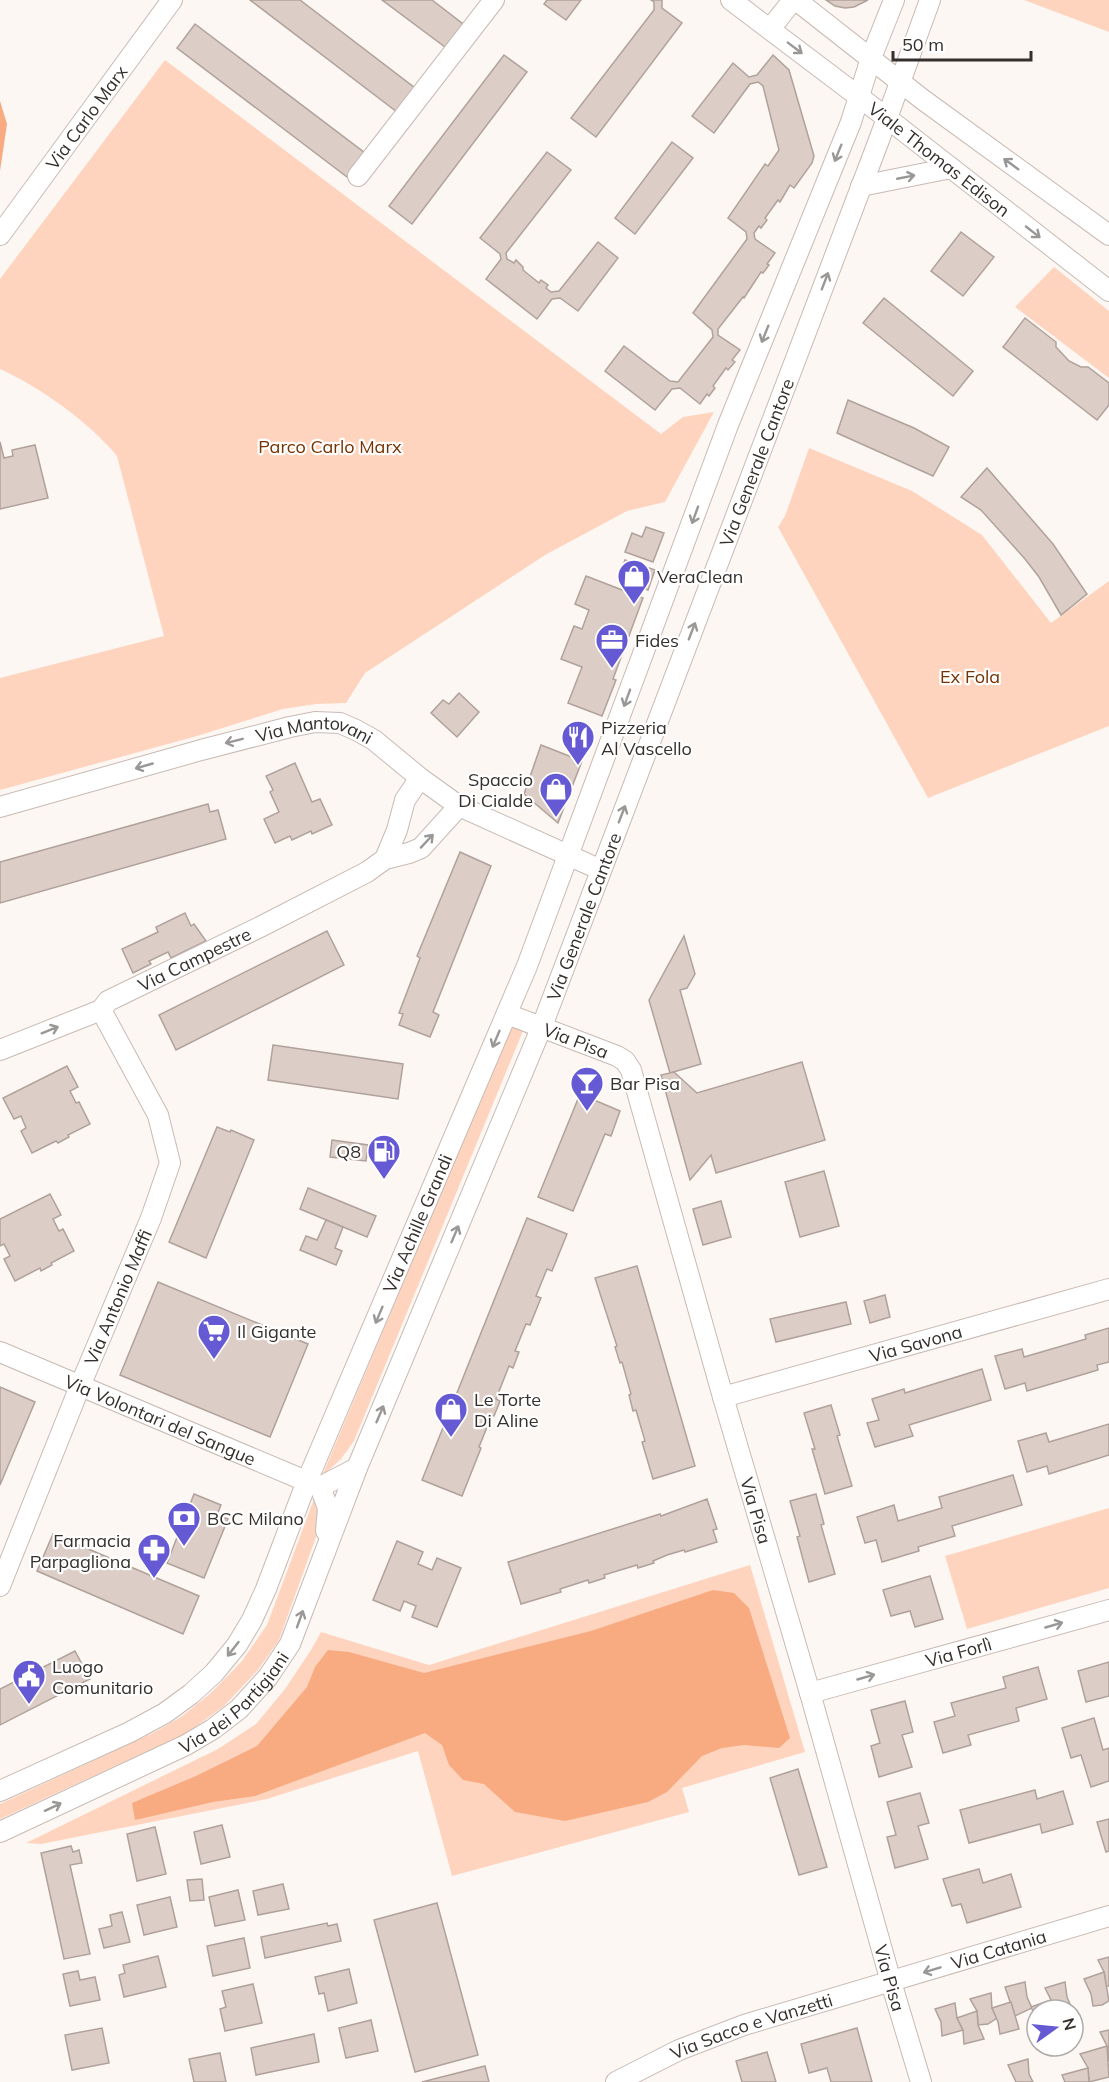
<svg xmlns="http://www.w3.org/2000/svg" width="1109" height="2082" viewBox="0 0 1109 2082" font-family="Mulish,sans-serif">
	<rect width="100%" height="100%" fill="#fdf7f4"/>
	<g fill="#fed4be">
		<polygon points="1024,0 1109,0 1109,32"/>
		<path d="M165,60L661,434L683,417L714,412L665,502L627,511L545,555L365,673L346,703L316,704L283,709L197,736L0,790V678L164,636L117,456C89,422 40,387 0,369V279Z"/>
		<polygon points="1054,267 1109,311 1109,378 1015,307"/>
		<polygon points="809,448 912,491 982,535 1051,623 1109,581 1109,726 928,798 778,527 785,516"/>
		<polygon points="511,1027 523,1031 354,1441 341,1459 322,1476"/>
		<polygon points="314,1499 317,1511 316,1537 279,1640 258,1670 224,1706 187,1733 0,1819 0,1804 153,1733 181,1717 211,1693 242,1661 267,1625"/>
		<polygon points="1109,1508 1109,1588 967,1629 945,1556"/>
		<polygon points="750,1565 805,1752 682,1788 689,1812 452,1876 418,1751 267,1799 41,1844 26,1843 218,1749 256,1724 285,1689 311,1650 321,1632 429,1665"/>
	</g>
	<g fill="#f8aa80">
		<polygon points="0,101 7,124 0,171"/>
		<polygon points="713,1590 734,1593 749,1608 790,1738 779,1748 744,1745 722,1748 702,1756 667,1792 648,1802 565,1821 515,1812 484,1784 463,1780 449,1765 442,1745 425,1733 255,1796 213,1802 135,1820 132,1803 196,1776 257,1746 307,1687 315,1667 328,1650 349,1652 424,1673 591,1631"/>
	</g>
	<g fill="#dccdc6" stroke="#b0a29b" stroke-width="1.5">
		<polygon points="250,0 300,0 415,88 397,112"/>
		<polygon points="382,0 432,0 463,24 445,47"/>
		<polygon points="547,0 581,0 566,20 544,4"/>
		<polygon points="651,0 662,0 662,8 682,23 596,137 571,118 654,10 654,2"/>
		<polygon points="826,0 868,0 854,7 845,8 835,6"/>
		<polygon points="195,24 365,153 347,177 177,48"/>
		<polygon points="504,55 527,72 412,224 389,206"/>
		<polygon points="773,55 789,70 814,156 812,163 794,188 790,185 780,202 778,200 765,218 767,220 761,228 759,226 754,233 755,239 775,253 767,264 769,265 763,273 761,272 744,298 743,297 718,329 718,335 740,350 732,360 735,362 728,370 726,368 713,386 715,388 709,396 707,394 700,404 680,388 672,389 655,410 605,371 624,346 670,381 678,382 713,337 712,330 693,313 747,239 746,232 728,218 765,164 768,166 779,150 763,86 758,82 750,84 714,133 692,116 733,63 749,77 757,75"/>
		<polygon points="672,142 693,158 635,234 615,218"/>
		<polygon points="547,152 571,170 506,253 507,259 514,263 516,260 523,267 523,270 539,283 541,280 548,285 546,288 551,292 559,291 598,242 618,258 578,311 560,298 552,299 537,319 486,279 501,259 500,254 480,238"/>
		<polygon points="961,232 994,257 963,296 931,271"/>
		<polygon points="884,298 973,371 953,396 863,323"/>
		<polygon points="1025,318 1056,342 1056,347 1069,361 1081,367 1088,367 1109,383 1109,405 1097,420 1003,347"/>
		<polygon points="848,400 914,428 949,447 933,476 837,433"/>
		<polygon points="0,442 4,458 13,456 12,450 35,445 48,498 0,509"/>
		<polygon points="987,468 1053,544 1087,594 1061,615 1039,577 1025,559 981,510 961,497"/>
		<polygon points="646,527 664,533 653,562 625,552 632,533 642,537"/>
		<polygon points="625,560 655,570 648,590 618,579"/>
		<polygon points="586,576 643,598 613,679 616,680 602,716 568,703 582,667 561,659 574,626 582,629 589,610 575,604"/>
		<polygon points="459,693 479,712 457,737 431,713 443,700 449,704"/>
		<polygon points="541,745 582,761 558,823 524,794"/>
		<polygon points="295,763 312,802 320,799 332,825 312,834 311,831 292,840 290,836 275,843 264,819 279,812 270,792 273,790 266,776"/>
		<polygon points="208,804 210,812 218,810 226,839 0,903 0,862"/>
		<polygon points="460,852 491,866 433,1012 439,1015 430,1037 399,1025 403,1014 399,1013 420,958 417,956"/>
		<polygon points="185,913 191,926 194,924 206,941 171,958 168,952 149,961 151,964 133,973 122,949 158,932 156,927"/>
		<polygon points="327,931 344,965 176,1050 159,1015"/>
		<polygon points="684,936 695,974 687,988 680,990 701,1064 670,1073 649,1000"/>
		<polygon points="273,1045 403,1064 398,1099 268,1080"/>
		<polygon points="802,1062 825,1140 716,1173 711,1155 690,1180 661,1075 674,1072 697,1093"/>
		<polygon points="67,1066 78,1087 70,1091 76,1103 79,1102 90,1124 68,1135 69,1137 58,1143 56,1141 32,1153 21,1131 26,1128 21,1116 14,1119 3,1098"/>
		<polygon points="580,1094 620,1111 611,1136 605,1134 573,1211 538,1197"/>
		<polygon points="217,1127 230,1132 231,1130 254,1140 206,1258 169,1242"/>
		<polygon points="332,1140 368,1145 366,1161 330,1157"/>
		<polygon points="824,1171 839,1226 800,1237 785,1182"/>
		<polygon points="308,1188 376,1216 367,1237 300,1209"/>
		<polygon points="50,1194 61,1215 53,1219 59,1231 63,1229 74,1251 51,1263 52,1265 41,1271 40,1268 15,1281 4,1259 10,1256 4,1244 0,1246 0,1219"/>
		<polygon points="721,1201 731,1237 703,1245 693,1209"/>
		<polygon points="527,1218 567,1234 552,1271 547,1269 536,1296 541,1298 530,1325 526,1324 515,1351 519,1352 513,1368 509,1366 496,1399 500,1401 494,1416 492,1415 479,1447 481,1448 462,1496 422,1480"/>
		<polygon points="326,1220 343,1227 335,1248 342,1251 336,1265 300,1250 306,1236 317,1240"/>
		<polygon points="637,1266 695,1466 653,1479 642,1442 645,1441 636,1410 633,1411 629,1395 631,1394 622,1362 620,1363 615,1347 617,1346 595,1278"/>
		<polygon points="158,1282 308,1344 270,1437 120,1375"/>
		<polygon points="885,1295 890,1317 870,1323 864,1301"/>
		<polygon points="846,1302 851,1324 776,1342 770,1319"/>
		<polygon points="1109,1328 1109,1362 1097,1365 1098,1370 1027,1391 1025,1383 1005,1389 995,1356 1022,1349 1024,1357 1086,1339 1085,1335"/>
		<polygon points="982,1369 991,1400 909,1425 913,1436 875,1447 867,1423 879,1420 872,1399 904,1389 905,1393"/>
		<polygon points="0,1387 35,1402 0,1485"/>
		<polygon points="831,1405 840,1435 837,1436 852,1486 825,1494 812,1449 815,1449 804,1413"/>
		<polygon points="1109,1424 1109,1455 1049,1474 1047,1466 1027,1472 1018,1441 1046,1433 1049,1442"/>
		<polygon points="1013,1475 1022,1505 952,1526 955,1536 918,1547 919,1551 882,1562 876,1540 865,1543 857,1517 894,1505 898,1521 942,1508 939,1497"/>
		<polygon points="194,1494 221,1505 217,1515 228,1519 204,1578 167,1563"/>
		<polygon points="816,1494 824,1524 821,1525 835,1574 809,1582 797,1537 800,1536 790,1501"/>
		<polygon points="707,1499 717,1529 713,1530 717,1542 685,1552 684,1550 667,1555 653,1561 654,1563 638,1568 637,1565 604,1575 605,1578 589,1583 588,1580 560,1589 561,1592 521,1604 508,1562 660,1514 661,1516"/>
		<polygon points="53,1534 199,1596 183,1634 37,1571"/>
		<polygon points="397,1541 423,1552 418,1564 432,1570 437,1558 461,1568 437,1627 412,1617 416,1606 404,1601 400,1611 373,1600"/>
		<polygon points="930,1576 943,1619 915,1627 910,1611 891,1616 883,1590"/>
		<polygon points="75,1651 90,1679 0,1725 0,1689"/>
		<polygon points="1109,1662 1109,1696 1086,1702 1078,1671"/>
		<polygon points="1038,1667 1047,1699 1016,1708 1019,1721 968,1735 971,1745 943,1753 934,1722 955,1716 951,1703 1006,1688 1003,1677"/>
		<polygon points="905,1701 913,1732 902,1735 912,1767 879,1777 871,1746 880,1743 871,1710"/>
		<polygon points="1094,1718 1103,1750 1109,1748 1109,1781 1091,1787 1081,1755 1071,1758 1062,1728"/>
		<polygon points="798,1769 827,1867 799,1875 770,1778"/>
		<polygon points="1035,1790 1037,1799 1063,1791 1073,1824 1042,1833 1040,1824 969,1843 960,1810"/>
		<polygon points="920,1793 929,1823 918,1826 928,1859 895,1868 887,1837 896,1835 887,1802"/>
		<polygon points="1109,1819 1109,1851 1106,1852 1097,1822"/>
		<polygon points="222,1825 230,1857 201,1864 194,1832"/>
		<polygon points="155,1827 166,1874 137,1881 127,1834"/>
		<polygon points="71,1846 73,1852 79,1850 82,1863 70,1865 90,1954 64,1959 41,1853"/>
		<polygon points="979,1869 983,1883 1011,1874 1021,1907 967,1923 961,1904 952,1906 943,1879"/>
		<polygon points="202,1879 204,1900 190,1901 187,1880"/>
		<polygon points="283,1884 289,1909 258,1915 253,1891"/>
		<polygon points="238,1890 245,1920 215,1926 209,1897"/>
		<polygon points="170,1897 177,1927 144,1935 137,1905"/>
		<polygon points="437,1903 478,2055 415,2072 374,1920"/>
		<polygon points="122,1912 130,1942 104,1948 99,1929 112,1926 110,1915"/>
		<polygon points="327,1923 328,1926 337,1924 341,1941 265,1958 261,1937"/>
		<polygon points="244,1938 250,1968 213,1976 207,1946"/>
		<polygon points="158,1956 166,1987 124,1997 119,1975 125,1973 123,1965"/>
		<polygon points="1109,1957 1109,1986 1106,1986 1104,1972 1098,1960"/>
		<polygon points="349,1969 357,2003 328,2011 324,1993 319,1994 315,1977"/>
		<polygon points="78,1971 80,1980 95,1977 100,2000 70,2006 63,1974"/>
		<polygon points="1104,1972 1109,2001 1102,2005 1093,2006 1091,1994 1084,1979"/>
		<polygon points="1025,1982 1027,1997 1032,2008 1015,2016 1005,1987"/>
		<polygon points="1065,1982 1067,1997 1072,2009 1053,2010 1051,2000 1045,1988"/>
		<polygon points="253,1984 262,2023 225,2031 220,2009 226,2007 222,1991"/>
		<polygon points="991,1993 992,2008 997,2018 988,2024 978,2025 977,2011 970,1999"/>
		<polygon points="1051,2000 1053,2010 1037,2010 1037,2020 1031,2007"/>
		<polygon points="1011,2002 1019,2029 1000,2034 998,2022 992,2008"/>
		<polygon points="955,2003 957,2018 963,2030 942,2036 941,2022 935,2009"/>
		<polygon points="977,2011 978,2025 984,2039 964,2044 963,2030 957,2018"/>
		<polygon points="371,2020 378,2051 346,2058 339,2028"/>
		<polygon points="102,2028 109,2063 72,2070 65,2035"/>
		<polygon points="857,2028 872,2082 831,2082 827,2068 809,2073 801,2044"/>
		<polygon points="1109,2030 1109,2061 1108,2061 1107,2046 1100,2032"/>
		<polygon points="314,2034 319,2062 256,2075 251,2048"/>
		<polygon points="1107,2046 1109,2077 1089,2082 1088,2068 1080,2054"/>
		<polygon points="767,2052 776,2082 742,2082 736,2061"/>
		<polygon points="220,2053 226,2082 194,2082 189,2059"/>
		<polygon points="1028,2059 1029,2074 1033,2082 1016,2082 1008,2065"/>
		<polygon points="485,2066 489,2082 422,2082"/>
		<polygon points="1088,2068 1089,2082 1065,2082 1062,2075"/>
	</g>
	<g fill="none" stroke-linecap="round" stroke-linejoin="round">
		<defs>
			<g id="minor">
				<path id="s1" d="M731,0L887,118L1109,291"/>
				<polyline points="796,0 922,99 1109,235"/>
				<polyline points="770,29 793,0"/>
				<polyline points="358,176 494,0"/>
				<polyline points="861,186 951,168"/>
				<path id="s2" d="M0,235L172,0"/>
				<path id="s3" d="M0,807L201,750L290,727L315,722L340,723L356,730L374,740L420,778L459,806L601,870"/>
				<polyline points="385,859 397,830 405,800 420,778"/>
				<path id="s4" d="M507,1014L617,1056L625,1061L631,1070L723,1397L810,1693L891,1982L921,2082"/>
				<path id="s5" d="M0,1050L101,1010L108,1001L262,926L367,872L385,859L409,853L421,848L459,806"/>
				<path id="s6" d="M0,1352L320,1487L328,1508L326,1531"/>
				<path id="s7" d="M723,1397L1109,1289"/>
				<polyline points="320,1487 357,1468"/>
				<path id="s8" d="M0,1586L80,1386L151,1218L170,1163L158,1115L101,1010"/>
				<path id="s9" d="M810,1693L1109,1610"/>
				<path id="s10" d="M0,1791L130,1732L165,1713L191,1694L214,1673L237,1645L252,1620L266,1589L307,1481L527,966L728,425L851,122L871,58L894,0"/>
				<path id="s11" d="M0,1832L186,1745L213,1729L239,1709L268,1677L290,1644L357,1468L542,1026L879,140L930,0"/>
				<path id="s12" d="M616,2082L679,2050L744,2025L1109,1916"/>
			</g>
		</defs>
		<use href="#minor" stroke="#c8bab3" stroke-width="22"/>
		<use href="#minor" stroke="#fff" stroke-width="20"/>
	</g>
	<defs><path id="oneway-shaft" d="M-6 0H5M1.5-3L5.5 0L1.5 3" fill="none" stroke-width="1.6" stroke-linecap="round" stroke-linejoin="round" transform="scale(1.5)"/></defs>
	<g stroke="#9a9896">
		<use href="#oneway-shaft" transform="translate(795 48) rotate(37)"/>
		<use href="#oneway-shaft" transform="translate(838 153) rotate(112)"/>
		<use href="#oneway-shaft" transform="translate(1011 164) rotate(-144)"/>
		<use href="#oneway-shaft" transform="translate(906 177) rotate(-11)"/>
		<use href="#oneway-shaft" transform="translate(1033 232) rotate(38)"/>
		<use href="#oneway-shaft" transform="translate(825 281) rotate(-69)"/>
		<use href="#oneway-shaft" transform="translate(765 334) rotate(112)"/>
		<use href="#oneway-shaft" transform="translate(695 515) rotate(110)"/>
		<use href="#oneway-shaft" transform="translate(692 631) rotate(-69)"/>
		<use href="#oneway-shaft" transform="translate(627 698) rotate(110)"/>
		<use href="#oneway-shaft" transform="translate(234 741) rotate(166)"/>
		<use href="#oneway-shaft" transform="translate(144 766) rotate(164)"/>
		<use href="#oneway-shaft" transform="translate(622 814) rotate(-69)"/>
		<use href="#oneway-shaft" transform="translate(427 841) rotate(-47)"/>
		<use href="#oneway-shaft" transform="translate(50 1030) rotate(-22)"/>
		<use href="#oneway-shaft" transform="translate(496 1039) rotate(113)"/>
		<use href="#oneway-shaft" transform="translate(455 1234) rotate(-67)"/>
		<use href="#oneway-shaft" transform="translate(379 1315) rotate(113)"/>
		<use href="#oneway-shaft" transform="translate(380 1414) rotate(-67)"/>
		<use href="#oneway-shaft" transform="translate(300 1619) rotate(-70)"/>
		<use href="#oneway-shaft" transform="translate(1054 1625) rotate(-16)"/>
		<use href="#oneway-shaft" transform="translate(233 1649) rotate(128)"/>
		<use href="#oneway-shaft" transform="translate(866 1677) rotate(-16)"/>
		<use href="#oneway-shaft" transform="translate(53 1807) rotate(-25)"/>
		<use href="#oneway-shaft" transform="translate(932 1970) rotate(163)"/>
	</g>
	<defs>
		<symbol id="shop-pin" viewBox="-11 -11 22 30"><path d="M0 17L-7.5 6A9.5 9.5 0 1 1 7.5 6Z" fill="#655ad4" stroke="#fff"/><path d="M-5-2.5h2.3a2.7 3.5 0 0 1 5.4 0H5L5.5 6h-11ZM-1.5-2.5h3a1.5 2.3 0 0 0-3 0Z" fill="#fff"/></symbol>
		<symbol id="office-pin" viewBox="-11 -11 22 30"><path d="M0 17L-7.5 6A9.5 9.5 0 1 1 7.5 6Z" fill="#655ad4" stroke="#fff"/><path d="M-6-3h4V-5.5h4V-3h4V5H-6ZM-1-4.5V-3h2v-1.5ZM-6 0V1H6V0Z" fill="#fff"/></symbol>
		<symbol id="restaurant-pin" viewBox="-11 -11 22 30"><path d="M0 17L-7.5 6A9.5 9.5 0 1 1 7.5 6Z" fill="#655ad4" stroke="#fff"/><path d="M-5-6h1v4h1v-4h1v4h1v-4h1v5L-1.5 .5V6h-2V.5L-5-1ZM5-6V6H3V1.5H1.5Q1.5-4 5-6Z" fill="#fff"/></symbol>
		<symbol id="bar-pin" viewBox="-11 -11 22 30"><path d="M0 17L-7.5 6A9.5 9.5 0 1 1 7.5 6Z" fill="#655ad4" stroke="#fff"/><path d="M-6-5H6L.8 .8V4.5H3.5V6h-7V4.5H-.8V.8Z" fill="#fff"/></symbol>
		<symbol id="fuel-pin" viewBox="-11 -11 22 30"><path d="M0 17L-7.5 6A9.5 9.5 0 1 1 7.5 6Z" fill="#655ad4" stroke="#fff"/><path d="M-5.5-6h7V0h2V4h1.3V-2.5L3-4.5l.8-.8L6-3V5H2.5V1h-1V6h-7ZM-4.2-4.7v3.2H.2V-4.7Z" fill="#fff"/></symbol>
		<symbol id="supermarket-pin" viewBox="-11 -11 22 30"><path d="M0 17L-7.5 6A9.5 9.5 0 1 1 7.5 6Z" fill="#655ad4" stroke="#fff"/><path d="M-6-5.5h2.5l.6 2H6L4.5 2H-2.5L-4.4-4H-6ZM-1.5 3.2a1.3 1.3 0 1 0 .1 0ZM3 3.2a1.3 1.3 0 1 0 .1 0Z" fill="#fff"/></symbol>
		<symbol id="bank-pin" viewBox="-11 -11 22 30"><path d="M0 17L-7.5 6A9.5 9.5 0 1 1 7.5 6Z" fill="#655ad4" stroke="#fff"/><path d="M-6-4H6V4H-6ZM0-2.3a2.3 2.3 0 1 0 0 4.6a2.3 2.3 0 1 0 0-4.6Z" fill="#fff"/></symbol>
		<symbol id="pharmacy-pin" viewBox="-11 -11 22 30"><path d="M0 17L-7.5 6A9.5 9.5 0 1 1 7.5 6Z" fill="#655ad4" stroke="#fff"/><path d="M-2-6h4v4h4v4h-4v4h-4v-4h-4v-4h4Z" fill="#fff"/></symbol>
		<symbol id="civic-pin" viewBox="-11 -11 22 30"><path d="M0 17L-7.5 6A9.5 9.5 0 1 1 7.5 6Z" fill="#655ad4" stroke="#fff"/><path d="M-.6-6.5H3V-4.5H.6V-3L4-1V1h2V6H-6V1h2V-1L-.6-3ZM-1.2 2.5V6h2.4V2.5Z" fill="#fff"/></symbol>
	</defs>
	<g fill-rule="evenodd">
		<use href="#shop-pin" x="615" y="557" width="38" height="52"/>
		<use href="#office-pin" x="593" y="621" width="38" height="52"/>
		<use href="#restaurant-pin" x="559" y="718" width="38" height="52"/>
		<use href="#shop-pin" x="537" y="770" width="38" height="52"/>
		<use href="#bar-pin" x="568" y="1064" width="38" height="52"/>
		<use href="#fuel-pin" x="365" y="1132" width="38" height="52"/>
		<use href="#supermarket-pin" x="195" y="1312" width="38" height="52"/>
		<use href="#shop-pin" x="432" y="1390" width="38" height="52"/>
		<use href="#bank-pin" x="165" y="1499" width="38" height="52"/>
		<use href="#pharmacy-pin" x="135" y="1531" width="38" height="52"/>
		<use href="#civic-pin" x="10" y="1657" width="38" height="52"/>
	</g>
	<g text-anchor="middle" dominant-baseline="central" stroke-width="4.5" stroke-linejoin="round" paint-order="stroke">
		<g font-size="18" fill="#35302d" stroke="#fff">
			<text stroke="none"><textPath href="#s2" startOffset="146">Via Carlo Marx</textPath></text>
			<text stroke="none"><textPath href="#s1" startOffset="262">Viale Thomas Edison</textPath></text>
			<text stroke="none"><textPath href="#s11" startOffset="1623">Via Generale Cantore</textPath></text>
			<text stroke="none"><textPath href="#s3" startOffset="326">Via Mantovani</textPath></text>
			<text stroke="none"><textPath href="#s11" startOffset="1137">Via Generale Cantore</textPath></text>
			<text stroke="none"><textPath href="#s5" startOffset="216">Via Campestre</textPath></text>
			<text stroke="none"><textPath href="#s4" startOffset="74">Via Pisa</textPath></text>
			<text stroke="none"><textPath href="#s10" startOffset="741">Via Achille Grandi</textPath></text>
			<text stroke="none"><textPath href="#s8" startOffset="312">Via Antonio Maffi</textPath></text>
			<text stroke="none"><textPath href="#s7" startOffset="200">Via Savona</textPath></text>
			<text stroke="none"><textPath href="#s6" startOffset="174">Via Volontari del Sangue</textPath></text>
			<text stroke="none"><textPath href="#s4" startOffset="596">Via Pisa</textPath></text>
			<text stroke="none"><textPath href="#s9" startOffset="154">Via Forlì</textPath></text>
			<text stroke="none"><textPath href="#s11" startOffset="270">Via dei Partigiani</textPath></text>
			<text stroke="none"><textPath href="#s12" startOffset="406">Via Catania</textPath></text>
			<text stroke="none"><textPath href="#s4" startOffset="1082">Via Pisa</textPath></text>
			<text stroke="none"><textPath href="#s12" startOffset="147">Via Sacco e Vanzetti</textPath></text>
		</g>
		<g font-size="18" fill="#763200" stroke="#fff">
			<text x="330" y="446">Parco Carlo Marx</text>
			<text x="970" y="676">Ex Fola</text>
		</g>
		<g font-size="18" fill="#35302d" stroke="#fff" text-anchor="start">
			<text x="657" y="576">VeraClean</text>
			<text x="635" y="640">Fides</text>
			<text x="601" y="727">Pizzeria<tspan x="601" dy="21">Al Vascello</tspan></text>
			<text x="533" y="779" text-anchor="end">Spaccio<tspan x="533" dy="21">Di Cialde</tspan></text>
			<text x="610" y="1083">Bar Pisa</text>
			<text x="361" y="1151" text-anchor="end">Q8</text>
			<text x="237" y="1331">Il Gigante</text>
			<text x="474" y="1399">Le Torte<tspan x="474" dy="21">Di Aline</tspan></text>
			<text x="207" y="1518">BCC Milano</text>
			<text x="131" y="1540" text-anchor="end">Farmacia<tspan x="131" dy="21">Parpagliona</tspan></text>
			<text x="52" y="1666">Luogo<tspan x="52" dy="21">Comunitario</tspan></text>
		</g>
	</g>
	<g transform="translate(1055 2028) rotate(75)"><circle r="28" fill="#ffffff" stroke="#aeacab" stroke-width="1.5"/>
	<path d="M0-4.5L10 22L0 15L-10 22Z" fill="#655ad4"/>
	<text y="-9" font-size="16" font-weight="bold" text-anchor="middle" fill="#35302d">N</text>
	</g>
	<path d="M893 51v9h138v-9" fill="none" stroke="#35302d" stroke-width="3"/>
	<text x="902" y="51" font-size="18" fill="#35302d" stroke="#ffffff" stroke-width="4.5" paint-order="stroke">50 m</text>
</svg>
